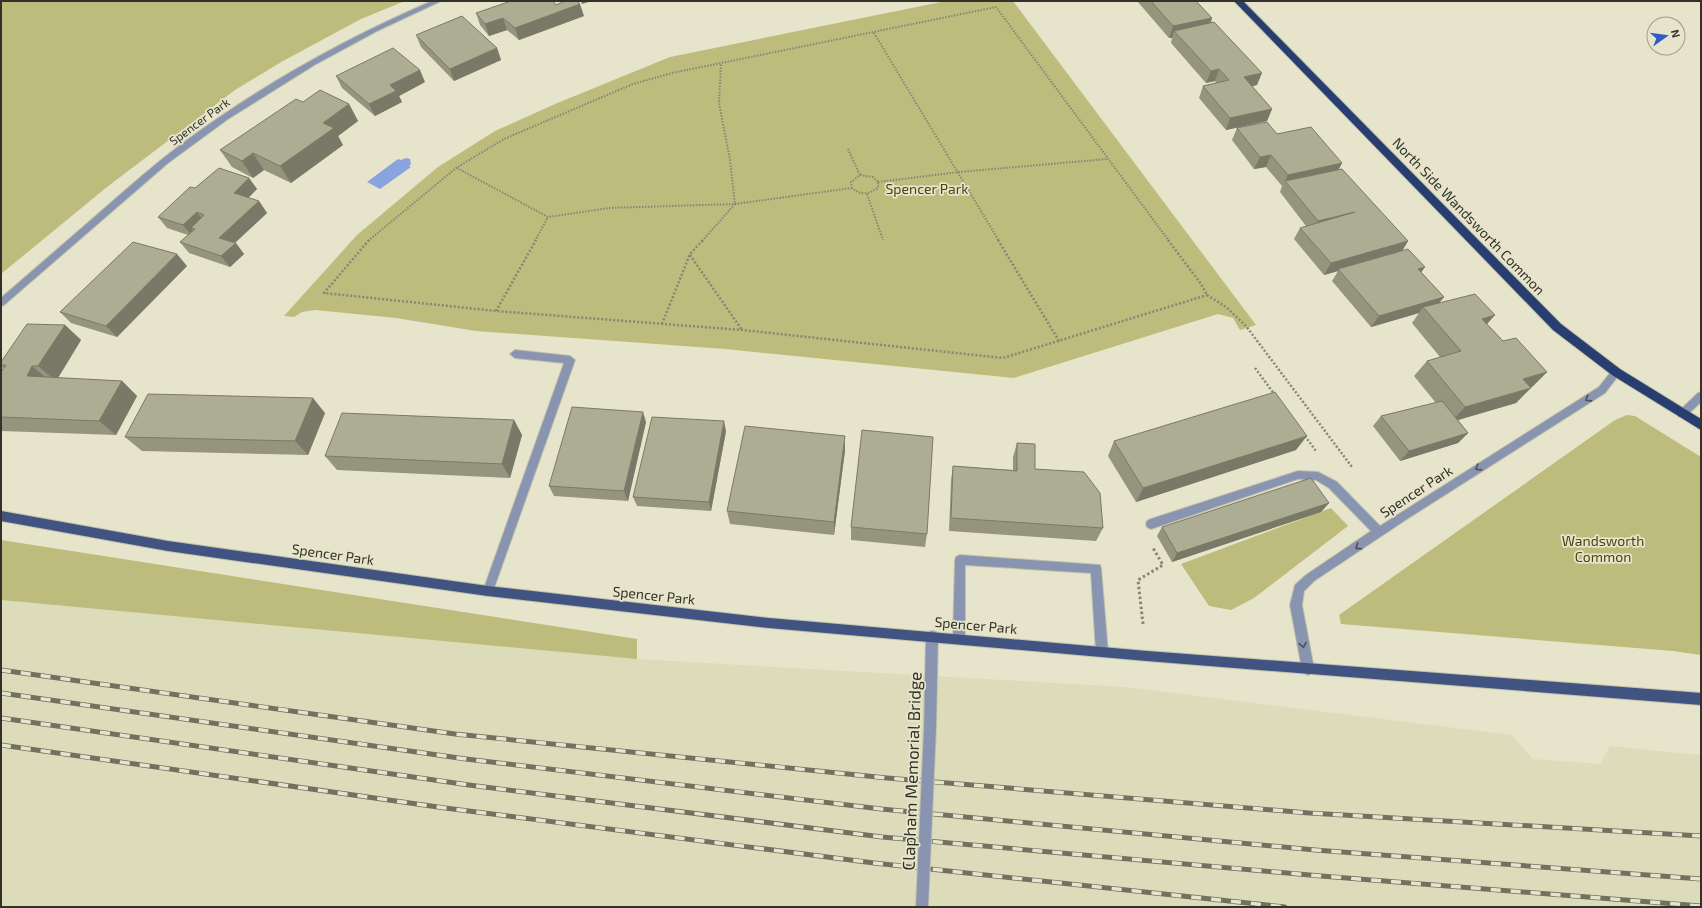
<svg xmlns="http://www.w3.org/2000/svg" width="1702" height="908" viewBox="0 0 1702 908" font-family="'Exo 2',sans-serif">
	<rect width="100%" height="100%" fill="#e6e5cb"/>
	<polygon fill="#dddcba" points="1,600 637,659 1126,687 1512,735 1533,759 1600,764 1610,746 1701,755 1701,907 1,907"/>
	<g fill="#bebc7c">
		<polygon points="1,1 405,1 361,19 283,61 235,90 107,187 1,274"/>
		<polygon points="946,1 1013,1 1256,325 1240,330 1233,318 1218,314 1014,378 725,349 476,331 396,318 315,310 302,312 294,317 284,316 357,235 438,167 495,131 555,104 670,57"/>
		<polygon points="1627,415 1635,416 1701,457 1701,655 1673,651 1341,624 1339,615 1615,420"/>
		<polygon points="1331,508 1348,526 1254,598 1231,610 1209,606 1181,564"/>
		<polygon points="1,540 637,639 637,659 1,600"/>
	</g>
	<polygon fill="#88a3de" points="406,158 410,159 411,164 409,166 411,167 380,189 367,182 398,159 401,160"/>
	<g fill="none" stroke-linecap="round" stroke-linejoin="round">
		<defs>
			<g id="minor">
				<path d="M432,1H441L377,31L316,64L228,119L168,163L4,305L1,306V298C36,268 71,237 106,207C131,185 156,163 183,143C260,86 344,39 432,1Z"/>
				<polygon points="515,350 570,356 575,360 493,591 492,595 488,596 484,595 483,591 564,363 515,358 510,354"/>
				<polygon points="1616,368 1621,372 1605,393 1407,519 1314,581 1304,591 1302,605 1314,669 1312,673 1308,675 1304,673 1302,669 1290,605 1295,585 1306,575 1371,531 1329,488 1316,480 1298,479 1151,529 1147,527 1146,524 1147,521 1151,519 1298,471 1318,472 1337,482 1380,526 1599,387 1613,369"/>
				<polygon points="1701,392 1701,402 1685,417 1679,417 1677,414 1679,411 1698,393"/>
				<polygon points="960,555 1100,565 1101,568 1108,652 1106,656 1102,657 1098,656 1096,652 1091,573 965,565 965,638 963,642 959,643 955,642 953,638 955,560 956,557"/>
				<polygon points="932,631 936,632 938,636 936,728 934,732 930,734 926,732 924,728 926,636 928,632"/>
			</g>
			<polygon id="major" points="1,511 168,541 488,586 769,618 1147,651 1701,693 1701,705 1147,661 769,628 488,596 168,551 1,521"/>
			<polygon id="highway" points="1234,1 1243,1 1561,324 1620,369 1701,419 1701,430 1612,375 1553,330"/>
		</defs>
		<use href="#minor" stroke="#c2c1aa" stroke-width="2"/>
		<use href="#major" stroke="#c2c1aa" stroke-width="2"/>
		<use href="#highway" stroke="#c2c1aa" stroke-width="2"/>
		<g stroke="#878675" stroke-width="2" stroke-dasharray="1.5 1.5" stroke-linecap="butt">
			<polyline points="874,33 999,241"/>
			<polyline points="848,149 860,175"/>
			<polyline points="457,168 548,217 609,208 735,204 852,188"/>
			<path d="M860,175L873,177L878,182V188C868,194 862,196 852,188L851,182Z"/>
			<polyline points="878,182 959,172 1107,159"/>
			<polyline points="867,194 883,240"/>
			<polyline points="368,241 456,168 504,139 633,84 672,73 996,7 1169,241"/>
			<polyline points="535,241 548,217"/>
			<polyline points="702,241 735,204 730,160 719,103 721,63"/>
		</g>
		<g stroke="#878675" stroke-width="2.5" stroke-dasharray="2 2" stroke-linecap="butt">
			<polyline points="369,240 324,293 496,311 742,330 1003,358 1207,295"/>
			<polyline points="998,240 1059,341"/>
			<polyline points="1168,240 1201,284 1207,295"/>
			<polyline points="690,255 742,330"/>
			<polyline points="1207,295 1226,307 1246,326 1352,467"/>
			<polyline points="496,311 536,240"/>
			<polyline points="662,324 690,254 703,240"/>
			<polyline points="1255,368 1275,395"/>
			<polyline points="1305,436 1316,451"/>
		</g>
		<polyline stroke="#878675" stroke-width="3" stroke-dasharray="2.5 2.5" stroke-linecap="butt" points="1143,624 1138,580 1163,565 1153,548"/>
		<use href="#minor" fill="#8995b0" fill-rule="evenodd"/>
		<use href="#major" fill="#415481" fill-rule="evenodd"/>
		<use href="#highway" fill="#283d70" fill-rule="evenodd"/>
		<defs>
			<g id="rail">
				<polyline points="1,670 455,734 887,778 1309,813 1701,836"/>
				<polyline points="1,693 466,759 881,809 1315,850 1701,879"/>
				<polyline points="1,718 469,785 882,837 1321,876 1701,906"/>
				<polyline points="1,745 445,808 874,863 1285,907"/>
			</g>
		</defs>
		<use href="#rail" stroke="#727161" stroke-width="5"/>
		<use href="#rail" stroke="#e6e5cb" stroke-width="3.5" stroke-dasharray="10" stroke-linecap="butt"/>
		<defs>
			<polyline id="minor-bridge" points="922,907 930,728"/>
		</defs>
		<use href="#minor-bridge" stroke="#c2c1aa" stroke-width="14" stroke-linecap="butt"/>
		<use href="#minor-bridge" stroke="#8995b0" stroke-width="12"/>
	</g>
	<g fill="#95957e">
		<polygon points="1137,1 1196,1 1212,18 1211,23 1257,85 1252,86 1272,109 1267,121 1226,130 1199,98 1203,86 1216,83 1215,81 1206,83 1171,43 1172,38 1169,38"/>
		<polygon points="556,5 584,16 519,40 507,30 489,36 480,25 476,13"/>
		<polygon points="416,35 497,48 501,60 454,81 421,47"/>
		<polygon points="336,76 425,82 399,96 402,102 375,116 342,88"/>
		<polygon points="303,102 349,104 358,121 338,136 343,145 291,183 264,170 253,178 232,167 220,150"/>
		<polygon points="1237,128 1277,134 1342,163 1338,170 1408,241 1402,251 1425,267 1421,272 1444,297 1439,303 1487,324 1503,341 1547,372 1532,387 1530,388 1516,403 1458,420 1468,433 1458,443 1400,461 1373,426 1381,416 1436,403 1414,376 1427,361 1440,357 1412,323 1419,313 1371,327 1332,281 1338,271 1324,275 1294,239 1300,228 1306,226 1280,192 1282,186 1266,167 1254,169 1232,140"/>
		<polygon points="249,178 257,189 248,198 259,201 267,213 235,243 244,254 230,267 189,253 180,242 188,235 167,228 158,217 195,188"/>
		<polygon points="187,266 117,337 71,323 60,312"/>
		<polygon points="65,325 81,340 58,378 122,381 137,396 116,435 1,431 1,372 3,368 1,367 1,362"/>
		<polygon points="325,413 308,455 142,451 125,437"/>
		<polygon points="514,420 522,435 510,478 337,470 325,456"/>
		<polygon points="646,422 628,501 554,496 549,486"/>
		<polygon points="726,431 711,511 637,506 633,497"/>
		<polygon points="1114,441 1296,450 1136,502 1108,456"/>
		<polygon points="1017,443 1035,469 1103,528 1096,541 949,531 951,480 953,466 1013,470 1013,457"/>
		<polygon points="845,450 834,535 730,524 727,511"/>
		<polygon points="1329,503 1321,512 1172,562 1157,536 1162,527"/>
		<polygon points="851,527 927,534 925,547 851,540"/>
	</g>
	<g fill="#797967">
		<polygon points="581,1 592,1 582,4"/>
		<polygon points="580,4 584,16 519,40 515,28"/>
		<polygon points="503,18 507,30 489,36 485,24"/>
		<polygon points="1212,18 1208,30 1174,31 1172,38 1169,38 1173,26"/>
		<polygon points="497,48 501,60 454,81 450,69"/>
		<polygon points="1219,69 1215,81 1206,83 1211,71"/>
		<polygon points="420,70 425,82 399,96 402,102 375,116 369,104 390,85"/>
		<polygon points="1262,73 1257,85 1239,89 1244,77"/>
		<polygon points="349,104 358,121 338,136 343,145 291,183 280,166 323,123"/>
		<polygon points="1272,109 1267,121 1226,130 1230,118"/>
		<polygon points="253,153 264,170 253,178 242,161"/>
		<polygon points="1271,155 1266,167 1254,169 1260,157"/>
		<polygon points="1342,163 1336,175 1285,181 1282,187 1288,175"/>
		<polygon points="249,178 257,189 242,204 234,193"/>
		<polygon points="259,201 267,213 228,249 219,238"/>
		<polygon points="197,212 206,224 195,229 191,228 195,234 193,237 183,225"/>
		<polygon points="1355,212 1311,233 1318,221"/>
		<polygon points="1408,241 1401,253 1338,269 1338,271 1324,275 1331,263"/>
		<polygon points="236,243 244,254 230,267 221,256"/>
		<polygon points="177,254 187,266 117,337 106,326"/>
		<polygon points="1425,267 1417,278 1418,269"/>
		<polygon points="1444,297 1435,308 1423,307 1419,313 1371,327 1379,316"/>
		<polygon points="1495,315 1481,331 1482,319"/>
		<polygon points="65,325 81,340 56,381 38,366"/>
		<polygon points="32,366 50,381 27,376"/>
		<polygon points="1547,372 1532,387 1508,394 1523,379"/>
		<polygon points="122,381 137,396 116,435 99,421"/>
		<polygon points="1531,388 1516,403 1451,422 1465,407"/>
		<polygon points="313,398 325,413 308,455 295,441"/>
		<polygon points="643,412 646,422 628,501 624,491"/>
		<polygon points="514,420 522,435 510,478 502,464"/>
		<polygon points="724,421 726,431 711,511 709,502"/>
		<polygon points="1468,433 1458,443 1400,461 1409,451"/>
		<polygon points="845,436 845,450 834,535 834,522"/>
		<polygon points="1307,436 1296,450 1136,502 1143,488"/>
		<polygon points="1329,503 1321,512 1172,562 1177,553"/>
	</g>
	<g fill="#adad93" stroke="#797967">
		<polygon points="511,1 553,1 556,5 565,1 577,1 580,4 515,28 503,18 485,24 476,13"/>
		<polygon points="1151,1 1196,1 1212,18 1173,26"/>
		<polygon points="462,16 497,48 450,69 416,35"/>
		<polygon points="1214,22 1262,73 1244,77 1272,109 1230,118 1203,86 1229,80 1219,69 1211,71 1174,31"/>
		<polygon points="393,48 420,70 390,85 396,91 369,104 336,76"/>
		<polygon points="320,90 349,104 323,123 334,128 280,166 253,153 242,161 220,150 296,99 303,102"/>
		<polygon points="1267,122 1277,134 1311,127 1342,163 1288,175 1271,155 1260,157 1237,128"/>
		<polygon points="219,168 249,178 234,193 259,201 219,238 236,243 221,256 180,242 195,229 191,228 204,215 197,212 183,225 158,217 190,187 195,188"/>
		<polygon points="1342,169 1408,241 1331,263 1300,228 1355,212 1318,221 1285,181"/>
		<polygon points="133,242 177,254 106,326 60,312"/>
		<polygon points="1408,249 1425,267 1418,269 1444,297 1379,316 1338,269"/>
		<polygon points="1475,294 1495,315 1482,319 1503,341 1516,338 1547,372 1523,379 1531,388 1465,407 1427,361 1461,351 1423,307"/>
		<polygon points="27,324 65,325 38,366 32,366 27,376 122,381 99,421 1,417 1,372 6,365 1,365 1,362"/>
		<polygon points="1275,392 1307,436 1143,488 1114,441"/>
		<polygon points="148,394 313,398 295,441 125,437"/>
		<polygon points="1442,401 1468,433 1409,451 1381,416"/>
		<polygon points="572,407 643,412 624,491 549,486"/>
		<polygon points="342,413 514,420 502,464 325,456"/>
		<polygon points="652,417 724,421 709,502 633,497"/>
		<polygon points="745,426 845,436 834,522 727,511"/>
		<polygon points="862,430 933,437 927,534 851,527"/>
		<polygon points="1017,443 1035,444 1035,469 1084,472 1100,493 1103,528 951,518 953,466 1017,471"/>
		<polygon points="1311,478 1329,503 1177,553 1162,527"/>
	</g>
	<defs><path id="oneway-chevron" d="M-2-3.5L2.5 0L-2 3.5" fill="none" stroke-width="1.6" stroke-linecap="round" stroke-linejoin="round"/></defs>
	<g stroke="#4d5051">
		<use href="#oneway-chevron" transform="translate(1588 399) rotate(148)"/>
		<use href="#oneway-chevron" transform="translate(1478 468) rotate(148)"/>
		<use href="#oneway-chevron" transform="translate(1358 547) rotate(146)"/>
		<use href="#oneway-chevron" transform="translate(1303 645) rotate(79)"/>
	</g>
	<g text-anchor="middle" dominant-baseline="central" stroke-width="3.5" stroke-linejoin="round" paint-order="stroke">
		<g font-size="12" fill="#333228" stroke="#e6e5cb">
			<text transform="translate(199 121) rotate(-36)">Spencer Park</text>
		</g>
		<g font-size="14" fill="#49450e" stroke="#e6e5cb">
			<text x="927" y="188">Spencer Park</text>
			<text x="1603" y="540">Wandsworth<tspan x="1603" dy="16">Common</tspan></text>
		</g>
		<g font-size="14" fill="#333228" stroke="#e6e5cb">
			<text transform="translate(1469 216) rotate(46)">North Side Wandsworth Common</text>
			<text transform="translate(1416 491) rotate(-33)">Spencer Park</text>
			<text transform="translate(333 554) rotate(8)">Spencer Park</text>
			<text transform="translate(654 595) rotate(6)">Spencer Park</text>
			<text transform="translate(976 625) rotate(5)">Spencer Park</text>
		</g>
		<g font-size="17" fill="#333228" stroke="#e6e5cb">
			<text transform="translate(911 771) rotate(-88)">Clapham Memorial Bridge</text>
		</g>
	</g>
	<rect width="1702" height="908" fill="none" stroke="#333228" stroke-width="4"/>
	<g transform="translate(1666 36) rotate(76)"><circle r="19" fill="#e6e5cb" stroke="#9e9d8a"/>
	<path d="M0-3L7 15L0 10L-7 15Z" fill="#325aca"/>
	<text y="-6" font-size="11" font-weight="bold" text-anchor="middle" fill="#333228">N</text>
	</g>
</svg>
